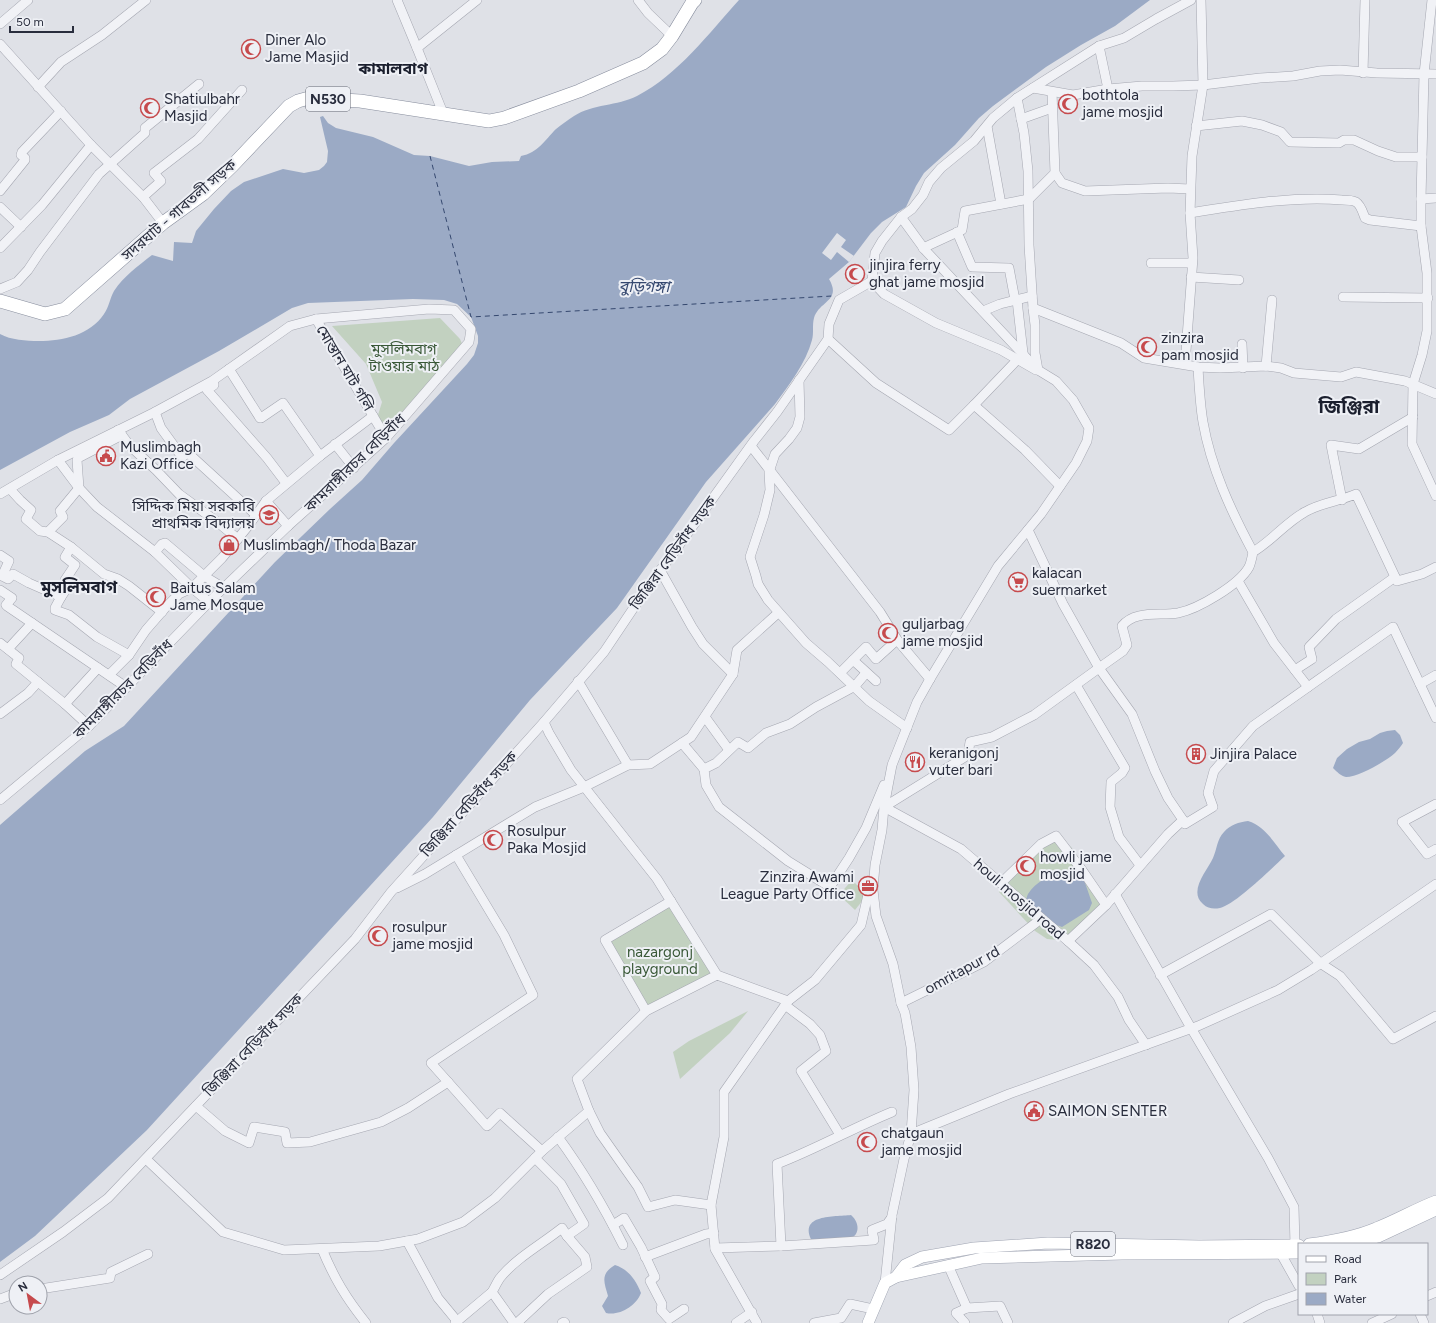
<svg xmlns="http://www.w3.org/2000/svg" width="1436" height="1323" viewBox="0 0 1436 1323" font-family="Figtree,'Noto Sans Bengali',sans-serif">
	<rect width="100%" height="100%" fill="#dfe1e7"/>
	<g fill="#c2d1c0">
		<polygon points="440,318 460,339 463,346 386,431 378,415 382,402 366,364 332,326"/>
		<polygon points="1060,839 1071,847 1087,869 1101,898 1101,906 1068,941 1047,939 1035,931 999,892 1001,883 1027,854"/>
		<polygon points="852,880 867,895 855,910 839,895"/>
		<polygon points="671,901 717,975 646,1011 605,940"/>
		<polygon points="748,1011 730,1033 680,1079 673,1052 689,1041"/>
	</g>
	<g fill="#9baac5">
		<path d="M739,0H1150L1115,26L1081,45L1046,67L993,106L979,118L955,145L924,173L916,186L906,207L882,222L871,233L849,262L829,279C842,301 819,301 814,318C812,325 814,333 812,340C806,363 789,385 775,404L706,482L617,608L530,700L433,817L147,1130L35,1236L0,1262V825L85,751L124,726L275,562L330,509L362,480L394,443L467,364L474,355L478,343V336L471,317L457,304L444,300L413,299L308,303L292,308L219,351L130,399L109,415L70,432L0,470V334C11,340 26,341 39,341C63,341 90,335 104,314C109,307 110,298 114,291C124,276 138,266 152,255L173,261L174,242L192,243L196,231L214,209L231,191L244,182L283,169L304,173L319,170L324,166L327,162L328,151L320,117L323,116L328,123L336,128L373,137L414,155L430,156L469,166L492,162L519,161L521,156C538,153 545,140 556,129C562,124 568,120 574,116C593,104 617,106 637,96C678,75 709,33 739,0Z"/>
		<path d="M1395,730L1400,735L1403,743C1401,746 1398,750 1395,753C1386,761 1359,777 1346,777C1341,776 1337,772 1333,768L1337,758L1347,749L1359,742L1370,739L1380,733L1387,731Z"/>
		<path d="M1248,821C1265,826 1274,843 1285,856C1272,868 1236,904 1220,908C1214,909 1208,909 1203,904C1188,891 1207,871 1213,858C1217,849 1217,839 1224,832C1230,825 1239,822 1248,821Z"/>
		<path d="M1064,870L1075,872L1083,877L1092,903L1089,910L1062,927L1054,924L1025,903C1026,900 1027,896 1028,894C1035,882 1052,874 1064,870Z"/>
		<path d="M851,1215C858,1221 861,1232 852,1238L812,1241C798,1214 834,1217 851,1215Z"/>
		<path d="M615,1265C628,1269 636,1280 641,1293C636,1306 620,1316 606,1313L602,1306L608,1296C604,1282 600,1274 615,1265Z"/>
	</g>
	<polygon fill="#dfe1e7" points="837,233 846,240 841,247 854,256 849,262 837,252 831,260 822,253"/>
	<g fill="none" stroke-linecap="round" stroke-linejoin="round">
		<polyline stroke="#35486f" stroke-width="1" stroke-dasharray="5 4" stroke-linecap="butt" points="430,156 471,317 832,296"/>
		<defs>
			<g id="minor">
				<polyline points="397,0 417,48 443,113"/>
				<polyline points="638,0 648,13 672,36"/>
				<polyline points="1432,0 1424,74 1421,199 1421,226 1427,273 1427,331 1422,355 1413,384 1412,444 1436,496"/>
				<polyline points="0,24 28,0"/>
				<polyline points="0,44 91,145 143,197 163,223"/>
				<polyline points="1099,46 1108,89"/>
				<polyline points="417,48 477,0"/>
				<polyline points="1363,73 1365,0"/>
				<polyline points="38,87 61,62 102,35 146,0"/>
				<polyline points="1033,88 1073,95 1108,89 1142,86 1173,86 1203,85 1260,78 1293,76 1320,71 1340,70 1377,73 1436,74"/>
				<polyline points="1017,98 1024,133 1028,171 1029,245 1033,308 1035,325 1035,353 1038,370"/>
				<polyline points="1021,119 1052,108"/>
				<polyline points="987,126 1001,204"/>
				<polyline points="1196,126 1242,121 1262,125 1281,132 1290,142 1339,143 1344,140 1354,140 1378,151 1396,157 1422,157"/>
				<polyline points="1055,173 1062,183 1085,191 1168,188 1190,189"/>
				<polyline points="0,191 25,160 25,158 21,155 22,152 61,111"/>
				<polyline points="143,197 161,181 154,173 198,139 242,90"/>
				<polyline points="1421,199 1436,198"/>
				<polyline points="0,207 21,227"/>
				<path d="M1190,213C1238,205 1293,196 1342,200C1346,200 1352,200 1356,202C1361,205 1363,213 1365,218L1370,220L1421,226"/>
				<polyline points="901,217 925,250 1034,366"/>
				<polyline points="957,232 972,267 1009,268 1015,300"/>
				<polyline points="0,248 42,205 91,145"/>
				<polyline points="923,248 962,230 965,211 1029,199 1055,173 1052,92"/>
				<polyline points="1151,263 1192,263"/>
				<polyline points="1191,277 1239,280"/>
				<polyline points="872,281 884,294 936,323 1001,350 1036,370 1038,370 1056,381 1073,400 1089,428 1087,441 1076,463 1041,514 998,566 930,679 917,702 892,765 884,807 882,830 875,865 873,890 876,916 893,964 901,1003 905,1013 911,1047 914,1090 911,1134 904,1159 892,1215 885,1283"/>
				<polyline points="872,281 875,253 882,241 901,217 912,209 923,195 929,182 941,168 974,141 993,118 1017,98 1099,46 1124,38 1156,19 1191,0"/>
				<polyline points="0,289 17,282 28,270 40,252 99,174 145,133 145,128 199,84"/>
				<polyline points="1343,297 1428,298"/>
				<polyline points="1017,300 1023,353"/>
				<polyline points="1033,308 1121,343 1144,358 1198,367 1220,368 1266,366 1281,368 1294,373 1341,377 1356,372 1405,381 1436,394"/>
				<polyline points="983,311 1000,304 1032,296"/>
				<polyline points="316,319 386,438"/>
				<polyline points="828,339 876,383 949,430 974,405 1025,450 1060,486"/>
				<polyline points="1242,344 1243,368"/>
				<polyline points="1185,364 1193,258 1190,213 1192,156 1203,85 1201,0"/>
				<polyline points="1266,366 1272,300"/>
				<path d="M1198,367C1199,385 1200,404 1203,422C1211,468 1231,511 1253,552"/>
				<polyline points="229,369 260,418 261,418 283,403 320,456"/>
				<polyline points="799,380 800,417 797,428 789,439 775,454 769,472 770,490 764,515 750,557 756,576 758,584 768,600 806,643 828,662 869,701 907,728"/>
				<polyline points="214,384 214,385 207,390 208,391 267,458 286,483"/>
				<polyline points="974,405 1018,359"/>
				<polyline points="155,412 161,428 182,457 188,453 256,515"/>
				<polyline points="118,430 130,446 156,470 179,494 216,521 238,539"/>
				<polyline points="335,444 354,468"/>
				<polyline points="751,446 880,612 898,641 930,679"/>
				<polyline points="58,460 79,488 97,507 155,552 192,588 209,602"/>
				<polyline points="10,489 20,500 31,510 26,519 40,531 48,532 71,547 104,574 118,579 129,586 162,612"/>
				<polyline points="0,494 58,460 155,412 212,381 290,326 316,319 429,309 454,310 471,329 469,342 386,438 288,526 209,602 89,726 0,800"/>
				<polyline points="1342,500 1331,445 1359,449 1413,417"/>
				<polyline points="266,501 288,526"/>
				<path d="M1028,530L1063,604L1099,668L1123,651L1127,645L1122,626C1135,610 1159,616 1178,613C1198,609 1239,585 1249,567C1251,563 1252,557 1253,552C1273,540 1285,523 1305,512C1320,503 1340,501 1356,494L1397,581L1422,574L1436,567"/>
				<polyline points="48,532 63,517 60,511 79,488 77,460 78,458 122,435"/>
				<polyline points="155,552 162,544 165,543 204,576 224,588"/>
				<polyline points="0,555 9,561 2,576 8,579 13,574 29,583 61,597 55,608 55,610 69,615 97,637 129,655"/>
				<polyline points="660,570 692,627 703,644 733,674"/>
				<polyline points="1238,581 1274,643 1308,687"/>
				<polyline points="0,590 12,598 6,605 7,606 126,687"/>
				<polyline points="61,597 69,585 65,580 75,565 65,557 71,547"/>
				<polyline points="0,643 19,658 16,664 65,704 89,726"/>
				<polyline points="8,649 32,623"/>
				<polyline points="853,660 876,681"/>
				<polygon points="1099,668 1132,714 1155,771 1168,798 1183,820 1168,834 1106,905 1068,941 961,849 884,807 968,755 970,742 992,737 1034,715"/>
				<polyline points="1295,670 1312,659 1309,647 1336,619 1395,577"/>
				<polyline points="840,673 866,647 876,659 897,640"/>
				<polyline points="866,673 855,686 816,707 790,724 766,733 748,748 738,742 716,763 704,769 706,785 719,807 788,861 830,887 849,858 866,828 884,785"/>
				<polyline points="109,675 129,655 146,630 166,607 179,594 192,588 222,558 249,525 266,501 320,456 373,416"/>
				<polyline points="578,681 628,765"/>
				<polyline points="1420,684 1436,675"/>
				<polyline points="1076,685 1125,768 1122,773 1111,782 1110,807 1119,837 1140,865"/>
				<polyline points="65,704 98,668"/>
				<polyline points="0,714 28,693 38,682"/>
				<polyline points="705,717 729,750"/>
				<polyline points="544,722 549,733 571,770 657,879 717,975"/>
				<polyline points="682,743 704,769"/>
				<polyline points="1436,804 1402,822 1427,854 1436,849"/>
				<polyline points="1183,820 1185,824 1213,807 1208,793 1214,771 1253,726 1393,627 1436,718"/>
				<polyline points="1001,883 1041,844 1056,836 1082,870 1106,905"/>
				<polyline points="397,888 425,874 535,807 584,787 628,765 650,764 691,737 733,674 737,650 778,613"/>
				<polyline points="1115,894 1191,1028 1268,1158 1294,1207 1295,1246"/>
				<polyline points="1068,941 1094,965 1118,997 1129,1020 1146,1045"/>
				<polyline points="1160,975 1271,914 1320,963 1340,976 1393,1039 1436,1016"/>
				<polyline points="788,1001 815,980 861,925 870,886"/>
				<polyline points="901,1003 984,962 1041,919"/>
				<polyline points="785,1005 810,1024 820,1035 826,1051 801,1071 840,1135"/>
				<polyline points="646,1011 605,940 671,901"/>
				<polyline points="448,1082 487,1126 500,1113 542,1151"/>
				<polyline points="196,1106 225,1131 249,1143 254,1127 285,1132 287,1143 310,1142 381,1122 408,1108 448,1082 431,1063 533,995 504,935 456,855"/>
				<polyline points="589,1111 600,1133 638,1187 648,1207 675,1200 711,1205"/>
				<polyline points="911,1134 1009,1094 1198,1026 1278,990 1311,970 1436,884"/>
				<path d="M558,1137C583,1171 604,1207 623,1245"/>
				<polyline points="146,1159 223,1232 284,1250 379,1246 418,1239 463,1222 495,1198 542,1151 589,1111 577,1079 646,1011 717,975 788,1001 724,1092 724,1137 711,1205 715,1249 757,1323"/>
				<polyline points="613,1225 624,1218 641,1247 655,1277 650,1281 662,1304 661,1310 669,1319 684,1309"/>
				<polyline points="407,1241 438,1298 457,1321"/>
				<path d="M781,1246L777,1164C816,1149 853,1128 892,1112"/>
				<polyline points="715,1248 781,1246 874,1240 872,1230 887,1224 892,1217"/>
				<path d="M322,1249C334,1278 346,1298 366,1323"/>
				<polyline points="1281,1254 1299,1286"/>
				<polyline points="645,1257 706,1234 714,1233"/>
				<polyline points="948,1265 967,1308 1000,1306 1008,1323"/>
				<polyline points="0,1275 63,1232 108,1198 355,939 391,892 544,722 604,652 647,588 677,548 754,441 777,412 828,339 829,324 839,300 872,281"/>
				<polyline points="40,1289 110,1278 111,1272 148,1254"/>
				<polyline points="1427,1296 1436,1292"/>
				<polyline points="0,1299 16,1293"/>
				<polyline points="1317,1314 1320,1323"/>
				<polyline points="1420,1314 1424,1323"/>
				<polyline points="455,1323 492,1292"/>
				<path d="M514,1323L492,1292C495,1287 497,1282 500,1278C516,1258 542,1244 562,1228L567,1236L584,1224L561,1184L535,1158"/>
				<polyline points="517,1323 548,1294 587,1267 585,1257 567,1236"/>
				<polyline points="562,1323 564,1322 565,1323"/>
				<polyline points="736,1323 752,1312"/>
				<polyline points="814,1323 841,1318 850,1304 873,1309"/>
				<polyline points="965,1323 956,1313 967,1308"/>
				<polyline points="1233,1323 1265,1306 1299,1294"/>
				<polyline points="1372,1323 1392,1314"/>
			</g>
			<g id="major">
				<path d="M1309,1244C1332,1241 1355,1237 1376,1228C1397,1220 1415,1209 1436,1201"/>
				<polyline points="1351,1244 1378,1237 1436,1210"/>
				<polyline points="896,1277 905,1265 922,1257 974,1248 1048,1243 1199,1246 1299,1245"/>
				<polyline points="868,1323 885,1283 896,1277 982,1258 1122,1254 1299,1253"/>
			</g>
			<polyline id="highway" points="0,301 45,314 65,309 163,223 203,194 233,165 289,106 298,101 309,98 360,101 489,121 504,118 579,91 643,63 662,49 672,36 692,3 695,0"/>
		</defs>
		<use href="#minor" stroke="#a5a7b1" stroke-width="10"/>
		<use href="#major" stroke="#9fa4b2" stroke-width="12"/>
		<use href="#highway" stroke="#878d9d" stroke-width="14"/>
		<use href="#minor" stroke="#f1f2f6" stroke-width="9"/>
		<use href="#major" stroke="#fff" stroke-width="11"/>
		<use href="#highway" stroke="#fff" stroke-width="13"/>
	</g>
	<defs>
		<symbol id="mosque-ring" viewBox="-11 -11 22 22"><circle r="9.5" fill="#eef0f5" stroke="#c64a4d" stroke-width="1.5"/><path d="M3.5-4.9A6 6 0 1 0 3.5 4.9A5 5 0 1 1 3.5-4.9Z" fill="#c64a4d"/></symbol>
		<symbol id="civic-ring" viewBox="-11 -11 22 22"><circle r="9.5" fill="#eef0f5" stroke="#c64a4d" stroke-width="1.5"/><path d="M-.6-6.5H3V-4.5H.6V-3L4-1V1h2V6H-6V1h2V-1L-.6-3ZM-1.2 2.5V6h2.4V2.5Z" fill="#c64a4d"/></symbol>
		<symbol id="school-ring" viewBox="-11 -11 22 22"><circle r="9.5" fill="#eef0f5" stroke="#c64a4d" stroke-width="1.5"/><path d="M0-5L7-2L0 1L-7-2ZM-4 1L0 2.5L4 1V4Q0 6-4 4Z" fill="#c64a4d"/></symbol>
		<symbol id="shop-ring" viewBox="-11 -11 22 22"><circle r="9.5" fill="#eef0f5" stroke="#c64a4d" stroke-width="1.5"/><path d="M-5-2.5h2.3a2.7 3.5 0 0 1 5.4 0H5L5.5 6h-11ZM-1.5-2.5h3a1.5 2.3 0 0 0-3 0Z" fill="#c64a4d"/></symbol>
		<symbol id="supermarket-ring" viewBox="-11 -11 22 22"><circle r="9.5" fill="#eef0f5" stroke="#c64a4d" stroke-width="1.5"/><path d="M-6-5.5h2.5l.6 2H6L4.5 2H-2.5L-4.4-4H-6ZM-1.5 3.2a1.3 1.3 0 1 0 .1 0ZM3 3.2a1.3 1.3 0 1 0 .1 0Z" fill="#c64a4d"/></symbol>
		<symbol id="building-ring" viewBox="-11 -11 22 22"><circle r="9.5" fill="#eef0f5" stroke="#c64a4d" stroke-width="1.5"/><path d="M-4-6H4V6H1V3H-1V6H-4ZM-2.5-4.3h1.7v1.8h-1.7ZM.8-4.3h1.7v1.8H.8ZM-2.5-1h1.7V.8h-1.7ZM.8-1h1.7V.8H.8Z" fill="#c64a4d"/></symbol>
		<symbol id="restaurant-ring" viewBox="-11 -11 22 22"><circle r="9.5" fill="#eef0f5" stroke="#c64a4d" stroke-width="1.5"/><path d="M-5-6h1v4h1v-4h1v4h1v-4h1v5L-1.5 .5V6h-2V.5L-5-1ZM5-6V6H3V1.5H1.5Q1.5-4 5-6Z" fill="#c64a4d"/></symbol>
		<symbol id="office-ring" viewBox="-11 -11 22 22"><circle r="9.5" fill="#eef0f5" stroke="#c64a4d" stroke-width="1.5"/><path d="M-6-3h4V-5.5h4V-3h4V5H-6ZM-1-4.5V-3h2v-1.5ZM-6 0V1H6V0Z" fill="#c64a4d"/></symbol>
	</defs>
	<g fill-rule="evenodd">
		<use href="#mosque-ring" x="240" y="38" width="22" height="22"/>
		<use href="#mosque-ring" x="1057" y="93" width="22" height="22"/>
		<use href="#mosque-ring" x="139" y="97" width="22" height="22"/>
		<use href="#mosque-ring" x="844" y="263" width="22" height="22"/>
		<use href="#mosque-ring" x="1136" y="336" width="22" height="22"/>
		<use href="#civic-ring" x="95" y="445" width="22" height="22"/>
		<use href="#school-ring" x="258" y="504" width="22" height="22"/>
		<use href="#shop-ring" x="218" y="534" width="22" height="22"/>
		<use href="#supermarket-ring" x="1007" y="571" width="22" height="22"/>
		<use href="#mosque-ring" x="145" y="586" width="22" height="22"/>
		<use href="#mosque-ring" x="877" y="622" width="22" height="22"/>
		<use href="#building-ring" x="1185" y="743" width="22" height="22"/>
		<use href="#restaurant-ring" x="904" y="751" width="22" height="22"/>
		<use href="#mosque-ring" x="482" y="829" width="22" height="22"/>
		<use href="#mosque-ring" x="1015" y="855" width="22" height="22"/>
		<use href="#office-ring" x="857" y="875" width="22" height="22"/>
		<use href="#mosque-ring" x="367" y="925" width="22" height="22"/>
		<use href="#civic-ring" x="1023" y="1100" width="22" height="22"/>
		<use href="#mosque-ring" x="856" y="1131" width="22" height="22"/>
	</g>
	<g text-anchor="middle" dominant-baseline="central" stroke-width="4" stroke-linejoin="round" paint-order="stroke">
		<g fill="#eef0f5" stroke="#646874" stroke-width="1">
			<rect x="306" y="87" width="44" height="24" rx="3"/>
			<rect x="1071" y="1232" width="44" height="24" rx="3"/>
		</g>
		<g font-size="14" font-weight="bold" fill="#292d3d">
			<text x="328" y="99">N530</text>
			<text x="1093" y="1244">R820</text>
		</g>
		<g font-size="15" fill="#292d3d" stroke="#eef0f5" text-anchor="start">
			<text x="265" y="40">Diner Alo<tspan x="265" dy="17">Jame Masjid</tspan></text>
			<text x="1082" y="95">bothtola<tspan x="1082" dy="17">jame mosjid</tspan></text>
			<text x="164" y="99">Shatiulbahr<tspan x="164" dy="17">Masjid</tspan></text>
			<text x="869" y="265">jinjira ferry<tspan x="869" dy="17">ghat jame mosjid</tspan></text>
			<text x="1161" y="338">zinzira<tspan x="1161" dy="17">pam mosjid</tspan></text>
			<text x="120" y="447">Muslimbagh<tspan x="120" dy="17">Kazi Office</tspan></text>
			<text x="255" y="506" text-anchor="end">সিদ্দিক মিয়া সরকারি<tspan x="255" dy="17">প্রাথমিক বিদ্যালয়</tspan></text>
			<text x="243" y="545">Muslimbagh/ Thoda Bazar</text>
			<text x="1032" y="573">kalacan<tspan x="1032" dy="17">suermarket</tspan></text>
			<text x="170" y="588">Baitus Salam<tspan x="170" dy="17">Jame Mosque</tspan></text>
			<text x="902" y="624">guljarbag<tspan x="902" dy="17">jame mosjid</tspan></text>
			<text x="929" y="753">keranigonj<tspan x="929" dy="17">vuter bari</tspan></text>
			<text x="1210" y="754">Jinjira Palace</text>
			<text x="507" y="831">Rosulpur<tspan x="507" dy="17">Paka Mosjid</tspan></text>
			<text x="1040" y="857">howli jame<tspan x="1040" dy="17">mosjid</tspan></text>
			<text x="854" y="877" text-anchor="end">Zinzira Awami<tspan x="854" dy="17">League Party Office</tspan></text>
			<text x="392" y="927">rosulpur<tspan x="392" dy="17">jame mosjid</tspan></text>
			<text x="1048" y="1111">SAIMON SENTER</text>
			<text x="881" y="1133">chatgaun<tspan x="881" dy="17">jame mosjid</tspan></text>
		</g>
		<g font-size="15" fill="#292d3d" stroke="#eef0f5">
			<text transform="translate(179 210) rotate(-41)">সদরঘাট - গাবতলী সড়ক</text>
			<text transform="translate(345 368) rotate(59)">মোস্তান ঘাট গলি</text>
			<text transform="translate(355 463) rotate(-44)">কামরাঙ্গীরচর বেড়িবাঁধ</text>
			<text transform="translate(673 553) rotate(-54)">জিঞ্জিরা বেড়িবাঁধ সড়ক</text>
			<text transform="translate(123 689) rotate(-45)">কামরাঙ্গীরচর বেড়িবাঁধ</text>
			<text transform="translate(469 804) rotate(-48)">জিঞ্জিরা বেড়িবাঁধ সড়ক</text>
			<text transform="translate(1019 899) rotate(41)">houli mosjid road</text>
			<text transform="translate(962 970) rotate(-29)">omritapur rd</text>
			<text transform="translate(253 1045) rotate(-46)">জিঞ্জিরা বেড়িবাঁধ সড়ক</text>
		</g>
		<g font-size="15" fill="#395837" stroke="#eef0f5">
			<text x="404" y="349">মুসলিমবাগ<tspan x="404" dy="17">টাওয়ার মাঠ</tspan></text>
			<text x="660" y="952">nazargonj<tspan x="660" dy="17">playground</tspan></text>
		</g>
		<g font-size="16" font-weight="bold" fill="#1b1f2e" stroke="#eef0f5">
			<text x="393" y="68">কামালবাগ</text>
		</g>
		<g font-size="16" font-style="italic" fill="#35486f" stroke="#eef0f5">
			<text x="644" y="286">বুড়িগঙ্গা</text>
		</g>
		<g font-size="17" font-weight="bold" fill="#1b1f2e" stroke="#eef0f5">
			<text x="79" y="587">মুসলিমবাগ</text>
		</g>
		<g font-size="19" font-weight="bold" fill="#1b1f2e" stroke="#eef0f5">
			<text x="1349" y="406">জিঞ্জিরা</text>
		</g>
	</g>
	<rect x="1298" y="1243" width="130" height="72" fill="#eef0f5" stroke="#9fa2ab"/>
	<rect x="1306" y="1256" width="20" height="6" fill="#ffffff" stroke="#9fa2ab"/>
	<text x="1334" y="1263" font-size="12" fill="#292d3d">Road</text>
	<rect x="1306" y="1273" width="20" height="12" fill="#c2d1c0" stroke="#9fa2ab"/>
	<text x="1334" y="1283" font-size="12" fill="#292d3d">Park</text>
	<rect x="1306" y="1293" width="20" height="12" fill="#9baac5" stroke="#9fa2ab"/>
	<text x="1334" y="1303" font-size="12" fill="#292d3d">Water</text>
	<g transform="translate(28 1295) rotate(328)"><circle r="19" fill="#eef0f5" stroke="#9fa2ab"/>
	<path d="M0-3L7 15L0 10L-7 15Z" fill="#c64a4d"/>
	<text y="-6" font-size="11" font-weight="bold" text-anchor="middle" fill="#292d3d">N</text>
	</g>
	<path d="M10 26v6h63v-6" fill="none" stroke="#292d3d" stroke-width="2"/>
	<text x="16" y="26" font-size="12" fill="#292d3d" stroke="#eef0f5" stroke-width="3" paint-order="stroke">50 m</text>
</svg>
